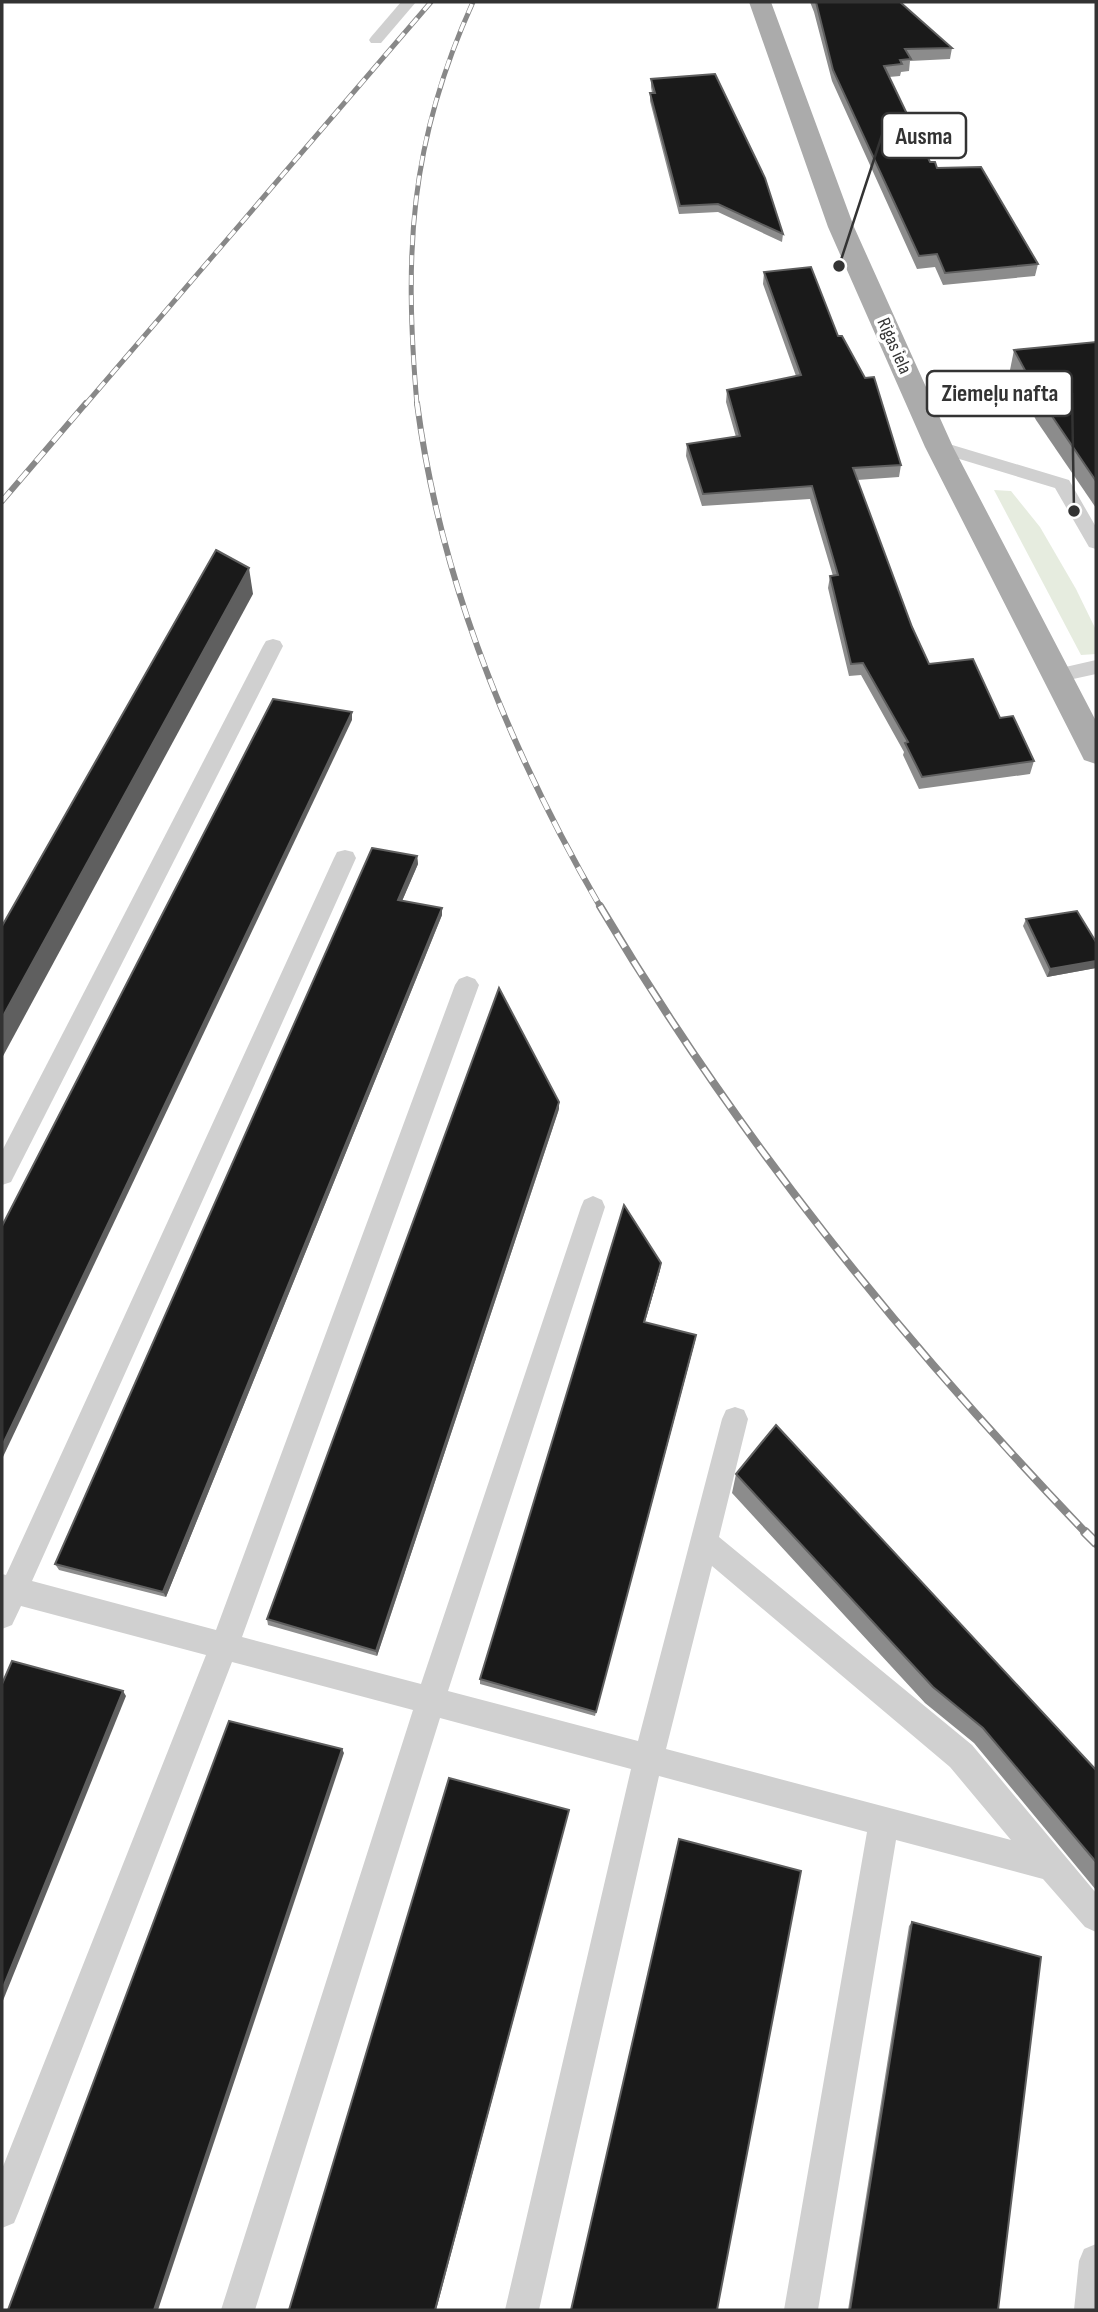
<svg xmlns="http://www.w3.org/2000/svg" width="1098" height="2312" viewBox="0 0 1098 2312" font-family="'Sofia Sans Condensed',sans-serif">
	<rect width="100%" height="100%" fill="#fff"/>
	<polygon fill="#e6ecdf" points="994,490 1011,491 1040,527 1076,589 1096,630 1096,654 1081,655"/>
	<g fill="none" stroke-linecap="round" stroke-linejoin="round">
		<g fill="#d0d0d0" fill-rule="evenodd">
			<polygon points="401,2 416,2 381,43 371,43 369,40 371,37"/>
			<polygon points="939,441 1069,480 1096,527 1096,549 1089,547 1055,488 933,451 930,447"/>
			<polygon points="273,639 280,641 283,646 11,1182 2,1185 2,1151 263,646 266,641"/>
			<polygon points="1096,660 1096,674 1055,683 1048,681 1045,676 1048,671"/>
			<path d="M345,850L353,852L356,858L32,1581L216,1630L455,985L459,979L467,976L475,979L479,985L242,1637L421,1684L581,1207L584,1200L593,1196L602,1200L605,1207L448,1691L638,1741L722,1419L726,1410L735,1407L744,1410L748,1419L719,1537L972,1745L1096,1893V1932L1085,1927L1043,1879L896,1840L818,2310H784L867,1832L659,1776L539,2310H505L631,1769L440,1718L255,2310H221L413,1710L232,1662L19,2211L14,2223L2,2228V2169L206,1655L21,1606L12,1625L2,1629V1574L6,1575L334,858L337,852ZM712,1566L950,1767L1011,1840L666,1749Z"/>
			<polygon points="1096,2244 1096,2310 1074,2310 1079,2261 1084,2249"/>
		</g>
		<polygon fill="#ababab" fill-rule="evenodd" points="749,2 771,2 854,227 953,447 1096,721 1096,764 1084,760 1080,752 925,447 828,227"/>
		<defs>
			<g id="rail-far3">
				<polyline points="85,405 431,2"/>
				<path d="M417,405C404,253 409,143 473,2"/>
			</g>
			<g id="rail-far2">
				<path d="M417,403C440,581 511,753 601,908"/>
				<polyline points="2,501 86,403"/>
			</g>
			<path id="rail-far1" d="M600,906C736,1136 902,1341 1087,1534"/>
			<polyline id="rail" points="1085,1532 1096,1543"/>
		</defs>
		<use href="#rail-far3" stroke="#888" stroke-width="5"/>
		<use href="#rail-far2" stroke="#888" stroke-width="6"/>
		<use href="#rail-far1" stroke="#888" stroke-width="8"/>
		<use href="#rail" stroke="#888" stroke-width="10"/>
		<use href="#rail-far3" stroke="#fff" stroke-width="3.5" stroke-dasharray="10" stroke-linecap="butt"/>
		<use href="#rail-far2" stroke="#fff" stroke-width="4.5" stroke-dasharray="13" stroke-linecap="butt"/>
		<use href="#rail-far1" stroke="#fff" stroke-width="5" stroke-dasharray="16" stroke-linecap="butt"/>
		<use href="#rail" stroke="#fff" stroke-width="7" stroke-dasharray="20" stroke-linecap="butt"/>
	</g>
	<g fill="#8c8c8c">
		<polygon points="810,2 900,2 952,48 950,59 910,61 909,71 901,72 900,76 889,77 930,162 1038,264 1035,276 943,285 935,267 917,269 832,81 814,12"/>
		<polygon points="651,79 783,234 782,242 718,212 679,214 650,101 650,93 652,93 651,87"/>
		<polygon points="764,272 838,336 901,465 899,477 857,480 912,627 929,664 1000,718 1034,761 1030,774 919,789 903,755 904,752 861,675 849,676 828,588 830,576 833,576 810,499 702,506 686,456 687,444 736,437 726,402 727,390 796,376 763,284"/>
		<polygon points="1096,342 1096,508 1036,420 1010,370 1014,350"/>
		<polygon points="417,856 418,864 402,901 442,908 442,915 166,1597 59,1570 55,1564"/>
		<polygon points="1026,919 1096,942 1096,968 1047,977 1023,926"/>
		<polygon points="559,1109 377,1656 268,1625 267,1619"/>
		<polygon points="661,1263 660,1270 645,1322 696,1335 695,1341 595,1716 480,1684 480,1679"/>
		<polygon points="736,1474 1096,1770 1096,1890 974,1743 925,1703 732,1493"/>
		<polygon points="912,1922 998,2310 848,2310 909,1926"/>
	</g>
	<g fill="#5f5f5f">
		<polygon points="249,568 253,594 2,1058 2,1018"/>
		<polygon points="352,712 352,720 2,1459 2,1446"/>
		<polygon points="417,856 418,864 399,908 398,900"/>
		<polygon points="442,908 442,915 166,1597 163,1592"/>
		<polygon points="1096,961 1096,968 1047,977 1050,969"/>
		<polygon points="559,1102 559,1109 377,1656 376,1651"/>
		<polygon points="661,1263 660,1270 643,1328 644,1322"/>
		<polygon points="696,1335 695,1341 595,1716 596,1712"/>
		<polygon points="123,1691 126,1696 2,2003 2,1990"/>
		<polygon points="342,1749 344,1753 158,2310 154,2310"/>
		<polygon points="569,1810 568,1814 436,2310 435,2310"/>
	</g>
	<g fill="#1a1a1a" stroke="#5f5f5f" stroke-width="2">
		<polygon points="816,2 900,2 952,48 905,49 911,59 900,60 902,64 884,66 930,162 935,162 937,168 981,167 1038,264 945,273 937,254 919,256 833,70"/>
		<polygon points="715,74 765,178 783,234 718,204 680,206 650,93 655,93 651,79"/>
		<polygon points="811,267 838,336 842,336 865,378 874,377 901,465 853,468 912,627 929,664 973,659 1000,718 1013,716 1034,761 922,777 905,743 908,742 863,663 851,664 830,576 838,575 812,486 703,494 687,444 740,436 727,390 801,375 764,272"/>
		<polygon points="1096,342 1096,481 1041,400 1014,350"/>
		<polygon points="216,550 249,568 2,1018 2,926"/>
		<polygon points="273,699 352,712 2,1446 2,1226"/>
		<polygon points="372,848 417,856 398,900 442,908 163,1592 55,1564"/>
		<polygon points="1077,911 1096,942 1096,961 1050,969 1026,919"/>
		<polygon points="499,988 559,1102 376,1651 267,1619"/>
		<polygon points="624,1205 661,1263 644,1322 696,1335 596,1712 480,1679"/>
		<polygon points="776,1425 1096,1770 1096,1862 983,1728 933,1687 736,1474"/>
		<polygon points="12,1661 123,1691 2,1990 2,1684"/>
		<polygon points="229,1721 342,1749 154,2310 8,2310"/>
		<polygon points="449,1778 569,1810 435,2310 289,2310"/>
		<polygon points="679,1839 801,1871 717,2310 571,2310"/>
		<polygon points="912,1922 1041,1957 998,2310 850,2310"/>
	</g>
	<g text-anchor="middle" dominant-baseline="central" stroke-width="7" stroke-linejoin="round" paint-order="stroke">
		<g font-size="19" fill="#333" stroke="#fff">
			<text transform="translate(894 346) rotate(66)">Rīgas iela</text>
		</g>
	</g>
	<path fill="none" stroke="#333" stroke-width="2.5" d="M839 266L882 135M1074 511L1072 393"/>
	<g fill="#333" stroke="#fff" stroke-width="2.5">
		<circle cx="839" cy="266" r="7"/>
		<circle cx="1074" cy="511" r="7"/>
	</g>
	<g fill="#fff" stroke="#333" stroke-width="2.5">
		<rect x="882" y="113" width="84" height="45" rx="7"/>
		<rect x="927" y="371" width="145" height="45" rx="7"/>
	</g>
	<g font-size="24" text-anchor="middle" font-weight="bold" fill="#333">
		<text x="924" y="144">Ausma</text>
		<text x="1000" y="401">Ziemeļu nafta</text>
	</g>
	<rect width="1098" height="2312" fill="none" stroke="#333333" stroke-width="7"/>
</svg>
